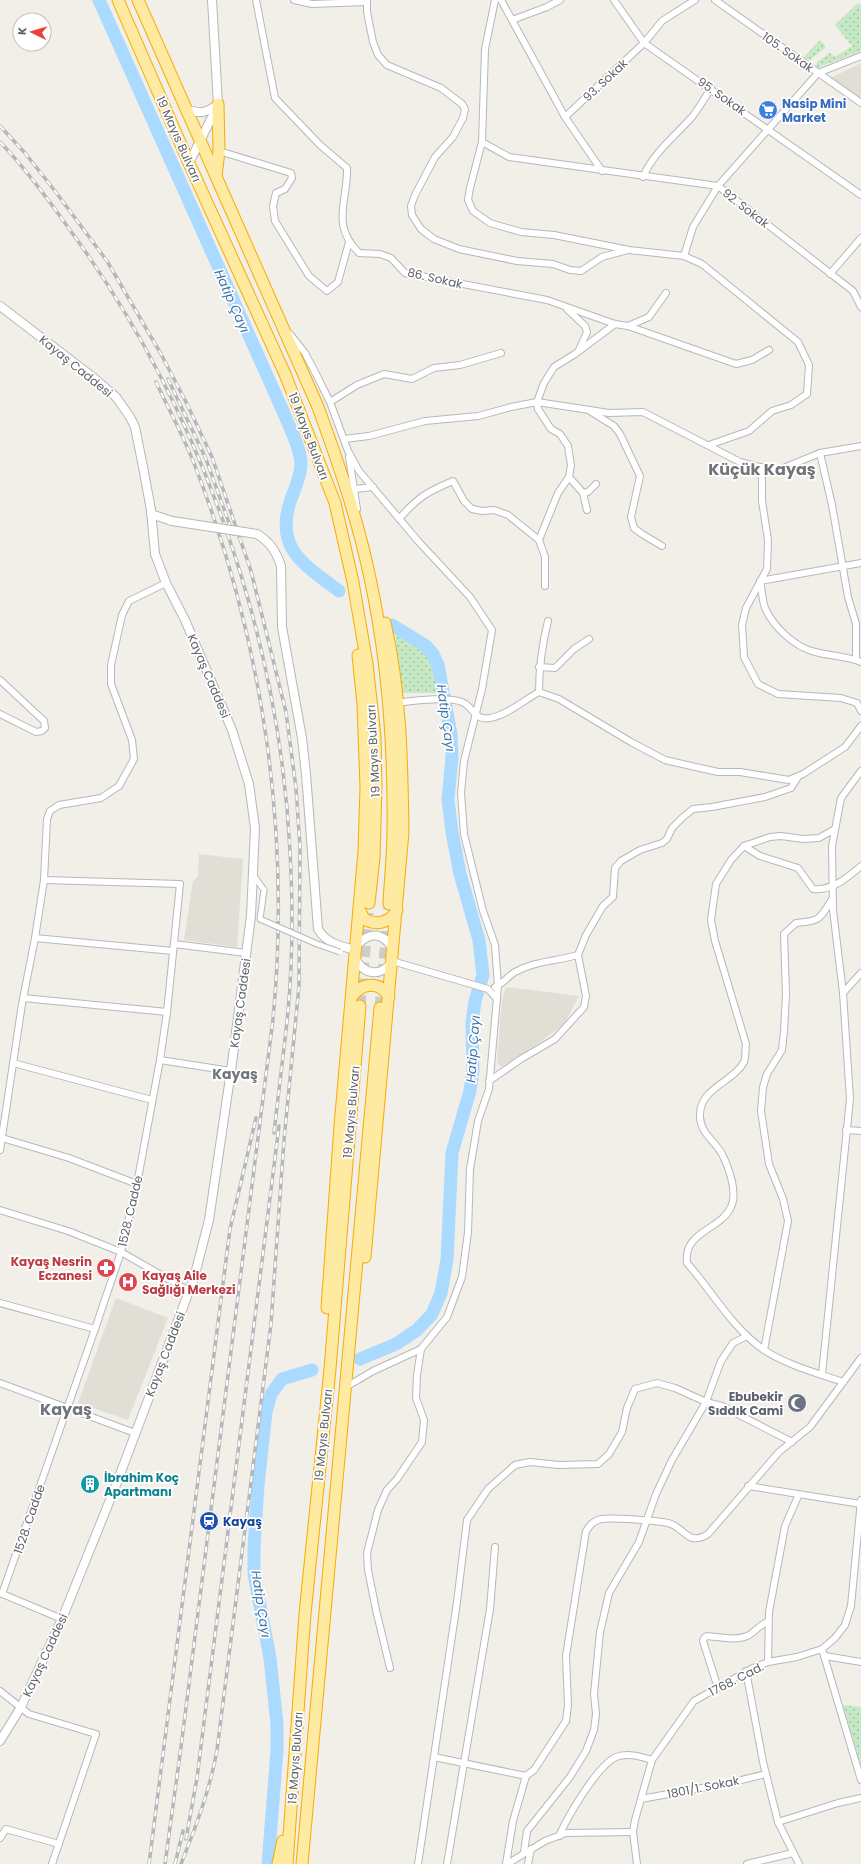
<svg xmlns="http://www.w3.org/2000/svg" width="861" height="1864" viewBox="0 0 861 1864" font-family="Poppins,sans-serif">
	<defs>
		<pattern id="green-dots" width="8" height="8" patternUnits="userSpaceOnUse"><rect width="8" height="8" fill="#c5e8c5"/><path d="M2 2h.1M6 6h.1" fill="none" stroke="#a3c0a4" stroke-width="1.8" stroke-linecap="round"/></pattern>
	</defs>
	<rect width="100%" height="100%" fill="#f1efe8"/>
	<g fill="#e1ded6">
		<polygon points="861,63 861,100 831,78"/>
		<polygon points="199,854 243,859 237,947 184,940 193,881 198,876"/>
		<polygon points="506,987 579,996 564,1024 539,1043 501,1067 497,1062 502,999"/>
		<polygon points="116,1298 168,1318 128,1420 78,1403"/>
	</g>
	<g fill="url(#green-dots)">
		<polygon points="858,3 861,4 861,51 816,68 817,62 830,53 835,57 852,46 835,25"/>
		<polygon points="820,40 826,47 810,60 802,59"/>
		<polygon points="395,635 425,649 435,664 441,693 403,693"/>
		<polygon points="843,1705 861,1707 861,1765"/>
	</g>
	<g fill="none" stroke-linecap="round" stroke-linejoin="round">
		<g stroke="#aadaff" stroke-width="13">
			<path d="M99,0L282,409C288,424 301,448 301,464C301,477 294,490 290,502C275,550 305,565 339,591"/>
			<polyline points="360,1359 396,1344 417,1330 432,1314 441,1293 447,1260 452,1153 470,1091 473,1070 472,1023 475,1001 483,975 479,940 460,874 452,832 448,800 452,757 451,734 438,665 433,654 426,646 392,625"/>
			<polyline points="268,1864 277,1751 277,1724 270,1658 254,1574 254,1548 258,1485 266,1412 271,1394 282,1379 312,1370"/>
		</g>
		<g stroke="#ccccc8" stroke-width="11" stroke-dasharray="11 5.5" stroke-linecap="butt">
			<polyline points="360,1006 369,903"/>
			<polyline points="380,1008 389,904"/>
		</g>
		<defs>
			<polyline id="pedestrian" points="254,876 264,890"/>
			<g id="minor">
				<path d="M256,0L275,98L320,145L347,168C348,202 330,224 359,253L380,254L391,258L405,273L547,300L615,324L628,326L736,364L752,360L769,350"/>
				<polyline points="294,0 312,4 367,2"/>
				<polyline points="367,0 367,12 373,42 378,55 387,65 441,88 462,104 465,109 463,118 453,137 435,157 415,195 411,206 412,215 421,229 434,239 459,249 517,261 553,264 570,270 581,271 602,257 628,250"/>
				<polyline points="495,0 485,49 482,142 470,188 468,200 473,211 490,223 521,232 554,235 629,250 684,256 702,264 798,342 809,365 807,394 791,405 772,411 749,431 709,445"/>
				<polyline points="501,0 565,117 602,171"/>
				<polyline points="614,0 644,43 861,195"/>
				<polyline points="715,0 861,103"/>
				<polyline points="512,20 547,7 560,0"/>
				<polyline points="565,117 644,43 662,21 695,0"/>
				<polyline points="482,142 509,157 718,186 853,291 861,307"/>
				<polyline points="219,151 291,173 292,178 285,189 276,193 273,206 275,221 309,276 327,291 338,282 349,242"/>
				<path d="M643,177C653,153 675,136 692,117C699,108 705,98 711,88"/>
				<polyline points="684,256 693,227 718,186 818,73 861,56"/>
				<polyline points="830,274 861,238"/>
				<polyline points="567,309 585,326 587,332 579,350"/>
				<polyline points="628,326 649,317 666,293"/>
				<polyline points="290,334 305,353 316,374 330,402 348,451 359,471 418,541 470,597 492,630 482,689 464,761 461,793 464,834 483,911 495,945 498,986 489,1089 478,1121 470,1169 468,1232 462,1277 447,1317 421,1349 373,1371 346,1387"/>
				<polyline points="330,402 357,385 384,374 412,379 434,368 460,365 501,353"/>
				<polyline points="590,411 614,426 620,434 640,476 631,517 634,528 642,534 662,546"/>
				<polyline points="344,439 369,436 425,421 478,416 511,407 537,402 609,413 643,412 740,462 776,471 820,453 861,446"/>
				<polyline points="820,453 832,505 848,597 856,624 856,660"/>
				<polyline points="349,457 357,509"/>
				<polyline points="762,467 762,501 768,540 767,569 746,608 742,625 744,657 758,684 778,694 841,698 857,703 861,711"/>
				<polyline points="569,477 583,493 587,510"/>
				<polyline points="355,489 373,487"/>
				<polyline points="583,493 588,492 596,484"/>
				<path d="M399,519C418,497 427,492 453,481L464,501L472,509L482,511L494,510L508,515L539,540L545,557V586"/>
				<polyline points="539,540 558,493 569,477 571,465 568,446 560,434 551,429 538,409 537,402 544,383 554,367 575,354 615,324"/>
				<path d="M861,563L760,581C762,589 762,600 765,608C774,628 795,647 815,652C830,656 847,656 861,662"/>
				<polyline points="539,667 555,668 574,649 589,639"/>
				<polyline points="0,680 44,721 45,728 42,731 36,732 0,714"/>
				<path d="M539,692C539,668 542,645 548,621"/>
				<path d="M395,703C412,701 447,696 462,702C473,706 474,721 490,718C507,715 523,701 539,692L559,699L631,742L665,760L718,772H740L789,780L803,774L845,747L861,726"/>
				<path d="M835,829L819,838L803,839L781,836L770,837L744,846L731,860L716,884L711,920L715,941L746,1044C745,1049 746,1057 744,1062C734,1082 699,1088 700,1116C700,1133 715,1141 722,1154C729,1168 738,1193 731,1207C721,1230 683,1231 687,1263C712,1291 732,1328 764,1350C787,1365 817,1373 843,1382"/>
				<path d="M744,846L760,856L798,868L813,889C832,891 847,878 861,866"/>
				<polyline points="35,938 173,951"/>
				<polyline points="174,944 246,953"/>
				<polyline points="392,961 488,989 497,999"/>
				<path d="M495,987C503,984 508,976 515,972C535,961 557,961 578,955"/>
				<polyline points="843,993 833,910 832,846 841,798 861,771"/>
				<polyline points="23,998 167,1012"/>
				<polyline points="160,1060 231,1071"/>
				<polyline points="13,1063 152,1100"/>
				<polyline points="489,1081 521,1059 555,1039 584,1007 586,996 578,955 586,935 603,906 613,897 615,868 621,861 640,850 662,843 667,839 672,828 683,817 693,809 712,807 765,797 791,788 798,777"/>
				<polyline points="846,1130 861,1131"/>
				<polyline points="2,1138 69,1158 137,1184"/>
				<polyline points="0,1150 22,1004 35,938 44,880 47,819 50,811 59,805 101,798 119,786 134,759 132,740 111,684 111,665 122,615 129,601 166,583"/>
				<polyline points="0,1210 68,1231 121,1252 189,1291"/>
				<polyline points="0,1303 95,1329"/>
				<path d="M764,1350L788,1221L783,1199L769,1164L761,1111L763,1087L767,1074L782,1050L784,1031L786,994L784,934L796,923C822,921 819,919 833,898"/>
				<polyline points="822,1374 850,1099 843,993 861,973"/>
				<polyline points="0,1383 135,1433"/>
				<polyline points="748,1486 861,1504"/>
				<polyline points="0,1593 62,1619"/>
				<polyline points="2,1594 95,1329 121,1252 137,1184 160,1060 167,1012 180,884 44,880"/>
				<polyline points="822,1649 861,1780"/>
				<polyline points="825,1656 861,1662"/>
				<polyline points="768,1662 769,1612 785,1526 799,1494"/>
				<polyline points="390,1668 376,1610 368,1570 367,1553 378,1510 387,1490 397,1479 422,1442 424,1420 416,1398 417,1375 421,1349"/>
				<polyline points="746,1671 763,1762 778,1822 799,1864"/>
				<path d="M718,1688L703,1641L704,1638L707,1636C720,1637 735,1641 747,1636C755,1633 759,1624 768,1622"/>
				<polyline points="0,1691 29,1714 96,1734 52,1864"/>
				<polyline points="434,1757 526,1776"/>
				<polyline points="641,1799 729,1783 766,1774"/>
				<polyline points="778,1822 838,1803 861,1798"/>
				<path d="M559,1836C568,1816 597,1766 616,1757C627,1752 642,1757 652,1760"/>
				<polyline points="0,1838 6,1829 59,1844"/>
				<polyline points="524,1852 527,1831 570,1777 586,1751 594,1730 596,1714 594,1694 600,1632 609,1593 639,1542 656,1494 672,1460 706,1402 721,1361 733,1343 747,1336"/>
				<polyline points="418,1864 457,1602 467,1520 488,1489 515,1465 530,1462 559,1465 598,1464 609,1454 622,1432 627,1408 635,1389 657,1383 675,1388 706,1402 722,1406 792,1442"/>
				<polyline points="447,1864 490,1609 495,1547"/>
				<path d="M506,1864L513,1821L526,1776L534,1770L566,1721L568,1705L566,1656L586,1531C590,1525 594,1520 602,1519C611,1517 659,1521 668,1523C685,1527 687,1547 708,1534L779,1452L810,1427L861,1358"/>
				<polyline points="507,1864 545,1841 566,1833 633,1832"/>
				<polyline points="528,1864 531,1849"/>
				<polyline points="637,1864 633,1832 635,1820 652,1760 694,1701 753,1668 768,1662 797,1657 822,1649 835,1638 845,1625 851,1606 861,1500"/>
				<polyline points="747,1864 793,1853"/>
			</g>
			<g id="tertiary">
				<polyline points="212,0 218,104"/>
				<path d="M186,110C201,113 204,114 217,105"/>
				<polyline points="189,163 218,105"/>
				<polyline points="0,306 94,378 116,397 130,417 135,427 144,472 151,510 155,554 166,583 185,620 232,730 249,784 255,828 251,916 231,1071 209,1220 194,1278 116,1485 62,1619 21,1707 0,1741"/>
				<polyline points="151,514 172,521"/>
				<path d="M302,738L306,774L318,929C327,944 340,946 356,950"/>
				<path d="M356,946C369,932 382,931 393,949"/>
				<path d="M355,957C362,975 382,978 392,961"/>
			</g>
			<g id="trunk">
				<polyline points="118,0 189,163 285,374 335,503 353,582 367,664 375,736 376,785 374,858 369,903"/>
				<path d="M138,0L318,407C338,462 358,520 370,578C388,661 394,746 393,831C393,855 390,880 389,904"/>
				<polyline points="216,176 219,151 218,104"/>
				<path d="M359,909L364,919C376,926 390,923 397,910"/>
				<path d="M352,996C363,982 380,981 389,997"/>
				<path d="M365,1257L403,832C402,762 401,692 385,623"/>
				<polyline points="327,1308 340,1126 364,851 366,787 363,704 358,655"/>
				<polyline points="278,1864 283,1841"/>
				<polyline points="287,1864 305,1614 330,1369 360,1006"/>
				<polyline points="302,1864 380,1008"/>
			</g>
		</defs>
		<use href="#pedestrian" stroke="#b5b8bc" stroke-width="7"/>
		<use href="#minor" stroke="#b5b8bc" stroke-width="8"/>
		<use href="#tertiary" stroke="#b5b8bc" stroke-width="10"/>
		<use href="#trunk" stroke="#f9ab00" stroke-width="13"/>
		<use href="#pedestrian" stroke="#fff" stroke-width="5"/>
		<use href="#minor" stroke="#fff" stroke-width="6"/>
		<use href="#tertiary" stroke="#fff" stroke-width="8"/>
		<use href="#trunk" stroke="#feeaa1" stroke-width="11"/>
		<defs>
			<g id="rail">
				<path d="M0,126L25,153L55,191L107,261L161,354L186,402L212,457L251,571L286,712L296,788L300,847L299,986L284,1140L271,1324L217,1750C210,1790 196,1826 181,1864"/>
				<path d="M0,142C26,169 48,199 70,230C199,406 279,632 290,851C293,907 293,965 287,1021C283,1059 278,1096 274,1133"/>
				<polyline points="168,379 206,459 233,534"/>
				<path d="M156,382C169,410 184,437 195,466C263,641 291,832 273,1019L181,1747L165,1864"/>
				<polyline points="186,1839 197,1778 279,1126"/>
				<polyline points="149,1864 230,1229 256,1118"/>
				<polyline points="175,1864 183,1831"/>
			</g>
		</defs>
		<use href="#rail" stroke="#b6b7b8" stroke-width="3.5"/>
		<use href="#rail" stroke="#fff" stroke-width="2" stroke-dasharray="6" stroke-linecap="butt"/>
		<defs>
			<polyline id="pedestrian-bridge" points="264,890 260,919 317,944 340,952"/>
			<path id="tertiary-bridge" d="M172,521L257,534C270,542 276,551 281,566L282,627L302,738"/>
		</defs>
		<use href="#pedestrian-bridge" stroke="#b5b8bc" stroke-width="7" stroke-linecap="butt"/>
		<use href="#tertiary-bridge" stroke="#b5b8bc" stroke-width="10" stroke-linecap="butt"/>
		<use href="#pedestrian-bridge" stroke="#fff" stroke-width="5"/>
		<use href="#tertiary-bridge" stroke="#fff" stroke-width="8"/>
	</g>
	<defs>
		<symbol id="supermarket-disc" viewBox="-11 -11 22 22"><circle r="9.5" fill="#3f7fe0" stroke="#fff"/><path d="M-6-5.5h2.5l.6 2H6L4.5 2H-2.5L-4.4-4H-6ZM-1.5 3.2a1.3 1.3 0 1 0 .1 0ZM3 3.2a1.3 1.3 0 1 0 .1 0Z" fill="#fff"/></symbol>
		<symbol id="pharmacy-disc" viewBox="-11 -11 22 22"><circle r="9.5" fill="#e0444e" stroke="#fff"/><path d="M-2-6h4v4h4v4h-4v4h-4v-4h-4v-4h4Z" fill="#fff"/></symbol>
		<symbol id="hospital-disc" viewBox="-11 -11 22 22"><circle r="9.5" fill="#e0444e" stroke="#fff"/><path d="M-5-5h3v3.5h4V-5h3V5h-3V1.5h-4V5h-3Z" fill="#fff"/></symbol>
		<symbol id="mosque-disc" viewBox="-11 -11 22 22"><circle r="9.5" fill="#6b7280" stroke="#fff"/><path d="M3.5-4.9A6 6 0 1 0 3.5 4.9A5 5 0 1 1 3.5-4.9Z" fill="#fff"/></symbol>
		<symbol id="building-disc" viewBox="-11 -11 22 22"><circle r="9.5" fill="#0f9aa8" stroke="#fff"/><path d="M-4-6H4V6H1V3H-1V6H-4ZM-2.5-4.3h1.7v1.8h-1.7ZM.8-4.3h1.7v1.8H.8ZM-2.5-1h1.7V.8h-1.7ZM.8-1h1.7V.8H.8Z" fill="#fff"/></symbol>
		<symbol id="station-disc" viewBox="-11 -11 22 22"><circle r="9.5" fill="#1a4fb4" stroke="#fff"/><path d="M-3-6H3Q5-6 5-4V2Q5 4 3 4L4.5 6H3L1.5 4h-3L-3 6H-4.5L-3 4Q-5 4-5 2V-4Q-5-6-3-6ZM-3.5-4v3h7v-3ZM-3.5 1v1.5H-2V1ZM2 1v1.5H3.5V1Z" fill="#fff"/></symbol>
	</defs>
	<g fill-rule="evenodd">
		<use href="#supermarket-disc" x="757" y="99" width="22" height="22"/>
		<use href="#pharmacy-disc" x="95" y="1257" width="22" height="22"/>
		<use href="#hospital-disc" x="117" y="1271" width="22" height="22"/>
		<use href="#mosque-disc" x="786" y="1392" width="22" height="22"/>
		<use href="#building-disc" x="79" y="1473" width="22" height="22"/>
		<use href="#station-disc" x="198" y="1510" width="22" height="22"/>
	</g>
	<g text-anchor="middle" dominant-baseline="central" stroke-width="3.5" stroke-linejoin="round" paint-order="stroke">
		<g font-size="12" fill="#5f6368" stroke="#fff">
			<text transform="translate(788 52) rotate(35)">105. Sokak</text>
			<text transform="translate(605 80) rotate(-43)">93. Sokak</text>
			<text transform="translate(722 96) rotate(35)">95. Sokak</text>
			<text transform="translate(179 139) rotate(66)">19 Mayıs Bulvarı</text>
			<text transform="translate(746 208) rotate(38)">92. Sokak</text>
			<text transform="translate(435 278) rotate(13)">86. Sokak</text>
			<text transform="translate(76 366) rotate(39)">Kayaş Caddesi</text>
			<text transform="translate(309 436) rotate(69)">19 Mayıs Bulvarı</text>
			<text transform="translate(209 676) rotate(67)">Kayaş Caddesi</text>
			<text transform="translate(373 751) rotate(-93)">19 Mayıs Bulvarı</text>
			<text transform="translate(240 1003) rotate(-82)">Kayaş Caddesi</text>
			<text transform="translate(351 1112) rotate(-85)">19 Mayıs Bulvarı</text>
			<text transform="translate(130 1211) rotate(-77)">1528. Cadde</text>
			<text transform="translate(165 1354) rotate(-69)">Kayaş Caddesi</text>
			<text transform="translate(323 1435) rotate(-84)">19 Mayıs Bulvarı</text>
			<text transform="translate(29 1519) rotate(-71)">1528. Cadde</text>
			<text transform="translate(45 1655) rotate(-65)">Kayaş Caddesi</text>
			<text transform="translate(736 1679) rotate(-27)">1768. Cad.</text>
			<text transform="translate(295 1758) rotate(-86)">19 Mayıs Bulvarı</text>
			<text transform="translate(703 1787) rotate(-11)">1801/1. Sokak</text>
		</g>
		<g font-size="12" font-weight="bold" fill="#366cbe" stroke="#fff" text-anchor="start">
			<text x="782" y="103">Nasip Mini<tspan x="782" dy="14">Market</tspan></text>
		</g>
		<g font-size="12" font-weight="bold" fill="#be3a42" stroke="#fff" text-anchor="end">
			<text x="92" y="1261">Kayaş Nesrin<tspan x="92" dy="14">Eczanesi</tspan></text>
			<text x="142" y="1275" text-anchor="start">Kayaş Aile<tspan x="142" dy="14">Sağlığı Merkezi</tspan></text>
		</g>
		<g font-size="12" font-weight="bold" fill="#5b616d" stroke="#fff" text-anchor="end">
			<text x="783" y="1396">Ebubekir<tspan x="783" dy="14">Sıddık Cami</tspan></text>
		</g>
		<g font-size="12" font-weight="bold" fill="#0d838f" stroke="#fff" text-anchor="start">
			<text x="104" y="1477">İbrahim Koç<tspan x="104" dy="14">Apartmanı</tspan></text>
		</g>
		<g font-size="12" font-weight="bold" fill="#164399" stroke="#fff" text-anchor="start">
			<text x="223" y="1521">Kayaş</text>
		</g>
		<g font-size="13" font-style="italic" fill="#4174aa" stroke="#fff">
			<text transform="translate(232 301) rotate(66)">Hatip Çayı</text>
			<text transform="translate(446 718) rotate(82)">Hatip Çayı</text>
			<text transform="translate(473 1049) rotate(-86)">Hatip Çayı</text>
			<text transform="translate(261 1604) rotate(81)">Hatip Çayı</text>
		</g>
		<g font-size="14" font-weight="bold" fill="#70757a" stroke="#fff">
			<text x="235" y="1074">Kayaş</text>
		</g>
		<g font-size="16" font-weight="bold" fill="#70757a" stroke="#fff">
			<text x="762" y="469">Küçük Kayaş</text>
			<text x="66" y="1409">Kayaş</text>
		</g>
	</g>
	<g transform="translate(32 32) rotate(275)"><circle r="19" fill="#ffffff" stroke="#bfc1c3"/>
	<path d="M0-3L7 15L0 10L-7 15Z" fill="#ea4335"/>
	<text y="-6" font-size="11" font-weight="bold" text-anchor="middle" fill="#5f6368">K</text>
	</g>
</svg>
